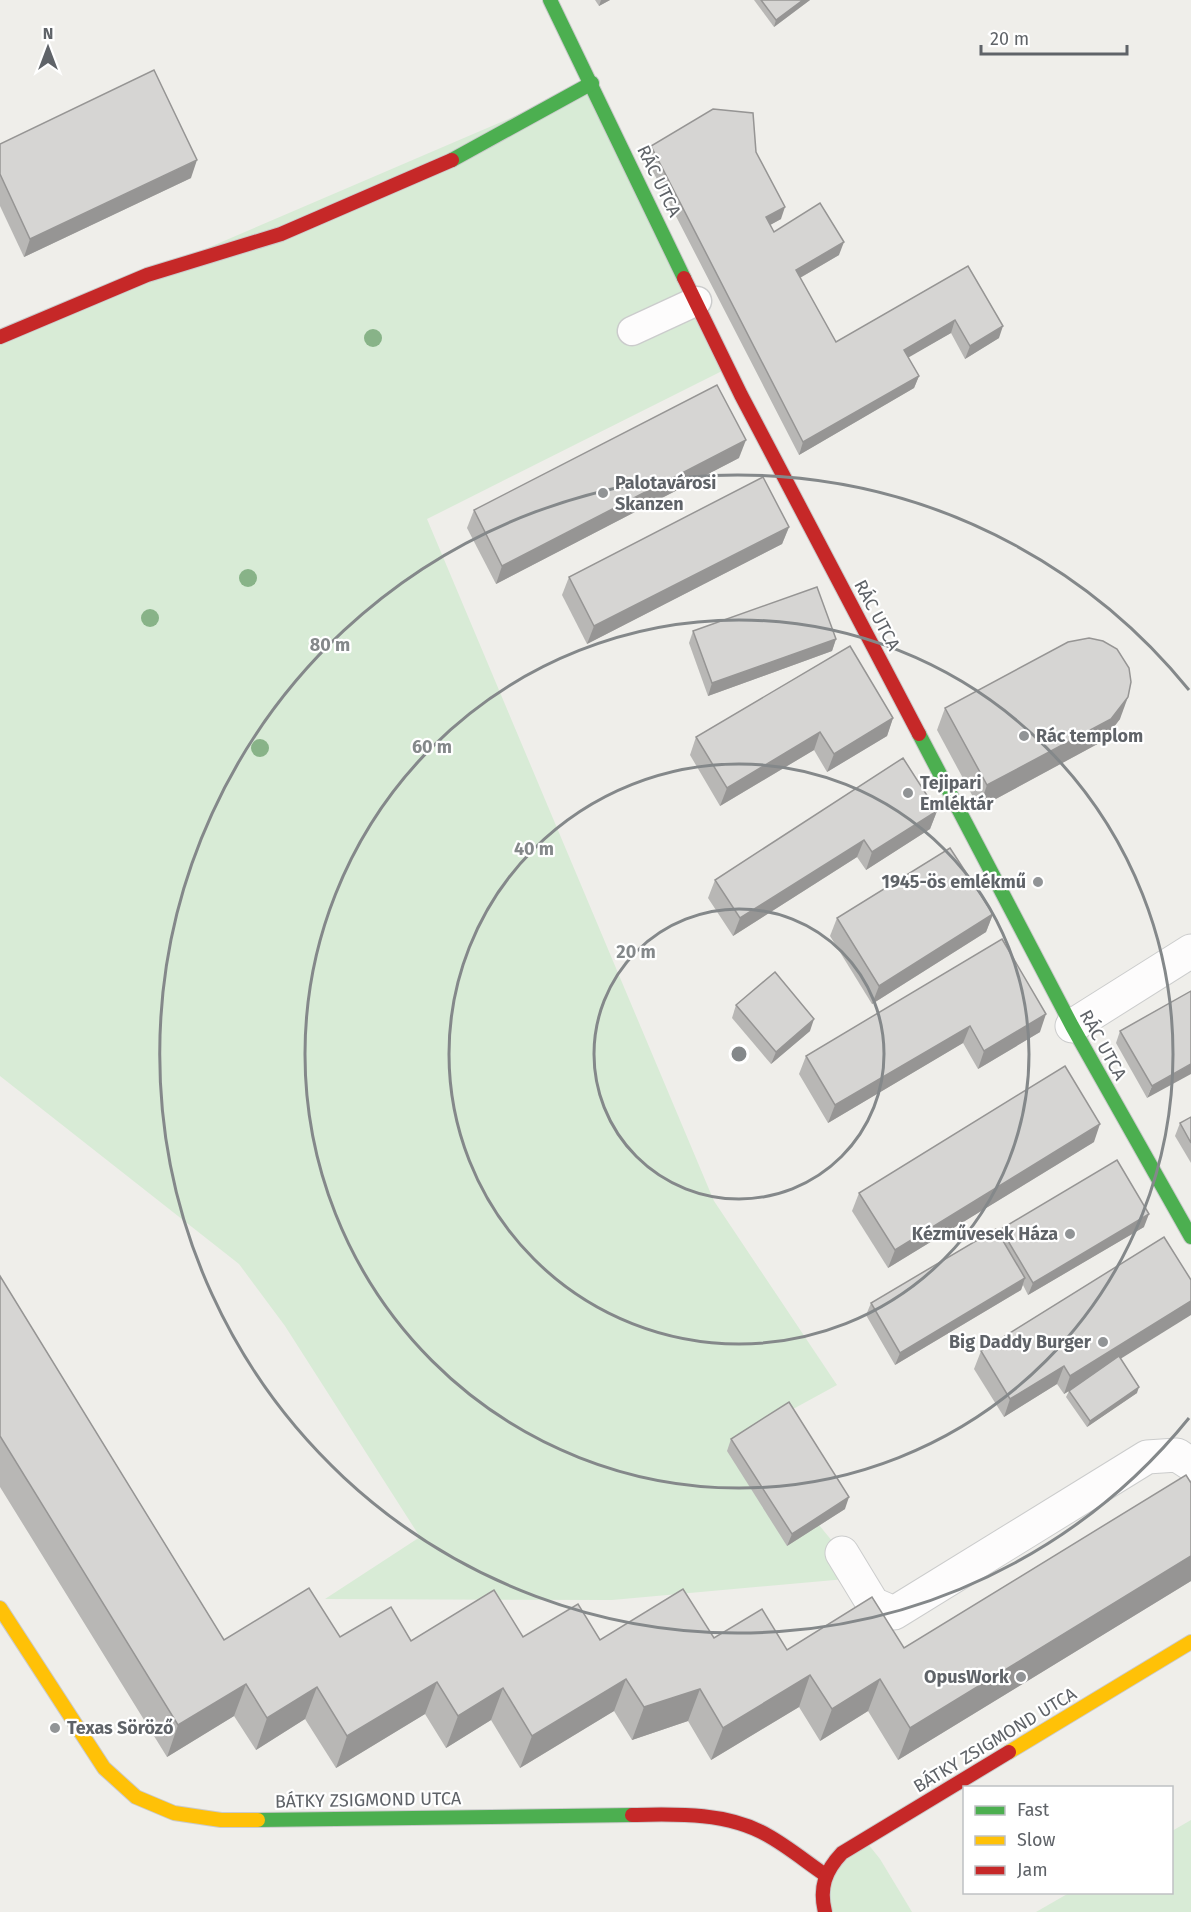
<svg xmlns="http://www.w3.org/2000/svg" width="1191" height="1912" viewBox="0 0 1191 1912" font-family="'Fira Sans',sans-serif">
	<rect width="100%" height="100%" fill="#efeeea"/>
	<g fill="#d8ebd6">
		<polygon points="592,83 728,368 427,519 714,1201 837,1385 784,1414 819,1525 842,1553 857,1578 612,1600 325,1599 420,1537 285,1326 239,1264 0,1076 0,337"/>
		<polygon points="1191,1820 1191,1912 1036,1912 1069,1893 1172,1892 1172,1831"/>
		<polygon points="864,1839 880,1859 912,1912 825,1912 824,1874"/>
	</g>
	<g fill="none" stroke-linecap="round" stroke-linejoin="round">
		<defs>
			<polyline id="lane" points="632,331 697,301"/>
			<g id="street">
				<polyline points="1072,1026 1191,951"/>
				<polyline points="842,1553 873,1604 894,1613 1147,1457 1177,1455 1191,1464"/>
			</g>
			<g id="fast">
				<polyline points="550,0 684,278"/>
				<polyline points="452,160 592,83"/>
				<polyline points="919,734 1072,1026 1191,1237"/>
				<polyline points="258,1820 632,1815"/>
			</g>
			<g id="slow">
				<polyline points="0,1608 104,1768 136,1797 174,1813 221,1820 258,1820"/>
				<polyline points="1009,1752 1191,1642"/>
			</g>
			<g id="jam">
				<polyline points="684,278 741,395 919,734"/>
				<polyline points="0,337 147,275 281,234 452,160"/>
				<path d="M632,1815C676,1814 727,1812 767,1835C787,1846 805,1861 824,1874"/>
				<path d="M825,1912C819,1888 825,1871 842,1853L1009,1752"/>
			</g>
		</defs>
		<use href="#lane" stroke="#cbcccc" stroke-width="31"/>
		<use href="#street" stroke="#cbcccc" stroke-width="35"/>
		<use href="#fast" stroke="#cacacb" stroke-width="16"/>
		<use href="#slow" stroke="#cacacb" stroke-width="16"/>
		<use href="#jam" stroke="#cacacb" stroke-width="16"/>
		<use href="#lane" stroke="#fdfcfc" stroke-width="28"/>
		<use href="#street" stroke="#fdfcfc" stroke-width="33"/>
		<use href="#fast" stroke="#4caf50" stroke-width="14"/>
		<use href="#slow" stroke="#ffc107" stroke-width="14"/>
		<use href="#jam" stroke="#c62828" stroke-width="14"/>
	</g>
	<g fill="#88b388">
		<circle cx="373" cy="338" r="9"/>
		<circle cx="248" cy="578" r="9"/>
		<circle cx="150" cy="618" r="9"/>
		<circle cx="260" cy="748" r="9"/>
	</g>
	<g fill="#b8b7b5">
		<polygon points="595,0 610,0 599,6"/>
		<polygon points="754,0 810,0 774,27"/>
		<polygon points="0,144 191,178 24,257 0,206"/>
		<polygon points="651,146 756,152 781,219 770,225 774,232 839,255 800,278 836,342 968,266 999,338 965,359 951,333 908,357 919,376 914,388 799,455 646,158"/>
		<polygon points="739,458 496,584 467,528 474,510"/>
		<polygon points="789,527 782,544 587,644 562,595 569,577"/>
		<polygon points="693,631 836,639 832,651 708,696 689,643"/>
		<polygon points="945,708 1120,719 1103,741 979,808 937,730"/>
		<polygon points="893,718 887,736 827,772 814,750 720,806 690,755 696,737"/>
		<polygon points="937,811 930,829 866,870 857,857 733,936 708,898 715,880"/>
		<polygon points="993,914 986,932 872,1004 830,936 837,918"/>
		<polygon points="1002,939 1040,1032 978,1069 963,1043 828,1123 799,1074 806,1056"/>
		<polygon points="1191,991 1147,1098 1116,1043 1120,1031"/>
		<polygon points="736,1005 810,1031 771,1064 732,1018"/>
		<polygon points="1191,1117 1191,1163 1175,1136 1180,1123"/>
		<polygon points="1094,1142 888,1268 852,1211 859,1193"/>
		<polygon points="1144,1227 1028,1295 1023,1285 1021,1290 895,1365 866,1315 871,1303 999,1234 1001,1229"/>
		<polygon points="0,1276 224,1640 340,1637 411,1641 523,1637 600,1640 714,1638 787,1650 904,1648 1191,1483 1191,1581 898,1760 868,1711 820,1741 799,1707 711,1760 688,1721 632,1740 614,1711 520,1768 491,1720 446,1748 425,1714 336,1768 305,1719 256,1750 234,1716 167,1757 0,1487"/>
		<polygon points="981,1351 1120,1359 1137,1393 1087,1427 1066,1397 1069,1391 1064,1394 1057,1384 1004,1417 974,1369"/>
		<polygon points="731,1439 845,1509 787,1546 727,1451"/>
	</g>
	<g fill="#969594">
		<polygon points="601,0 610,0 599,6"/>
		<polygon points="803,0 810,0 774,27 776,20"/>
		<polygon points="197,160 191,178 24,257 30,239"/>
		<polygon points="785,207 781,219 761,230 766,217"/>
		<polygon points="844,242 839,255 791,283 796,270"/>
		<polygon points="955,320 951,333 899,363 904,350"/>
		<polygon points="1003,326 999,338 965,359 970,346"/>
		<polygon points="919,376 914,388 799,455 803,442"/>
		<polygon points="746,440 739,458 496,584 502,566"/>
		<polygon points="789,527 782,544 587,644 594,626"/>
		<polygon points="836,639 832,651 708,696 712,683"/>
		<polygon points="1128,697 1120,719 1103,741 979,808 987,785"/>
		<polygon points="893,718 887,736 827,772 834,754"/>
		<polygon points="820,732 814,750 720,806 727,788"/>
		<polygon points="937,811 930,829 866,870 872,852"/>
		<polygon points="864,840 857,857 733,936 740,918"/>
		<polygon points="993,914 986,932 872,1004 879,986"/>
		<polygon points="1046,1014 1040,1032 978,1069 984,1051"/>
		<polygon points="814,1019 810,1031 771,1064 776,1052"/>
		<polygon points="970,1026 963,1043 828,1123 835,1105"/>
		<polygon points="1191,1064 1191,1074 1147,1098 1152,1086"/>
		<polygon points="1100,1124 1094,1142 888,1268 895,1250"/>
		<polygon points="1149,1214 1144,1227 1028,1295 1033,1283"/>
		<polygon points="1025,1278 1021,1290 895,1365 900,1353"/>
		<polygon points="1191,1301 1191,1315 1064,1394 1070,1376"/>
		<polygon points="1064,1366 1057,1384 1004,1417 1010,1399"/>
		<polygon points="1139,1387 1137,1393 1087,1427 1090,1421"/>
		<polygon points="849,1497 845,1509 787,1546 792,1534"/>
		<polygon points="1191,1556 1191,1581 898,1760 910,1728"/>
		<polygon points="810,1675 799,1707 711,1760 723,1728"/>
		<polygon points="626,1679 614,1711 520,1768 532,1736"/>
		<polygon points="880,1679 868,1711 820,1741 832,1709"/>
		<polygon points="437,1682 425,1714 336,1768 347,1736"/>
		<polygon points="246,1684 234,1716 167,1757 178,1725"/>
		<polygon points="317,1687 305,1719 256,1750 267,1718"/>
		<polygon points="503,1688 491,1720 446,1748 458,1716"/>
		<polygon points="700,1689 688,1721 632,1740 644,1707"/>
	</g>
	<g fill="#d6d5d3" stroke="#969594" stroke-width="1.5">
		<polygon points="761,0 803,0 776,20"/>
		<polygon points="154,70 197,160 30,239 0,174 0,144"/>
		<polygon points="713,109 753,113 756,152 785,207 766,217 774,232 820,203 844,242 796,270 836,342 968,266 1003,326 970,346 955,320 904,350 919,376 803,442 651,146"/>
		<polygon points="717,385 746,440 502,566 474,510"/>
		<polygon points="763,477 789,527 594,626 569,577"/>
		<polygon points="817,587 836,639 712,683 693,631"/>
		<polygon points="1089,638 1103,641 1117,649 1129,668 1131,682 1128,697 1111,719 987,785 945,708 1068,642"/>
		<polygon points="850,646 893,718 834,754 820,732 727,788 696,737"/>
		<polygon points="903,758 937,811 872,852 864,840 740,918 715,880"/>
		<polygon points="950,848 993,914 879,986 837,918"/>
		<polygon points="1002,939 1046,1014 984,1051 970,1026 835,1105 806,1056"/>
		<polygon points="775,972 814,1019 776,1052 736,1005"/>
		<polygon points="1191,991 1191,1064 1152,1086 1120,1031"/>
		<polygon points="1065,1066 1100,1124 895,1250 859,1193"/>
		<polygon points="1191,1117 1191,1143 1180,1123"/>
		<polygon points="1117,1160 1149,1214 1033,1283 1001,1229"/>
		<polygon points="996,1229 1025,1278 900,1353 871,1303"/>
		<polygon points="1164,1237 1191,1280 1191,1301 1070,1376 1064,1366 1010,1399 981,1351"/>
		<polygon points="0,1276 224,1640 309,1588 340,1637 391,1607 411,1641 494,1590 523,1637 578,1604 600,1640 683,1589 714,1638 762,1609 787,1650 872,1597 904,1648 1186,1475 1191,1483 1191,1556 910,1728 880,1679 832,1709 810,1675 723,1728 700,1689 644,1707 626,1679 532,1736 503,1688 458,1716 437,1682 347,1736 317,1687 267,1718 246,1684 178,1725 0,1436"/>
		<polygon points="1119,1356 1139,1387 1090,1421 1069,1391"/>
		<polygon points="789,1402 849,1497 792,1534 731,1439"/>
	</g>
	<g fill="none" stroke="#84888a" stroke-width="3">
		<circle cx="739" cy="1054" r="145"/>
		<circle cx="739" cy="1054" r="290"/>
		<circle cx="739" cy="1054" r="434"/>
		<path d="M1189 1418A579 579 0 1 1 1189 690"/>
	</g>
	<g fill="#919496" stroke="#fff" stroke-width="2">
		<circle cx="603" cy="493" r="6"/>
		<circle cx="1024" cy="736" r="6"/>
		<circle cx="908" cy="793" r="6"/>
		<circle cx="1038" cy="882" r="6"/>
		<circle cx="1070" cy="1234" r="6"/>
		<circle cx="1103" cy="1342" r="6"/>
		<circle cx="1021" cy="1677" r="6"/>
		<circle cx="55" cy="1728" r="6"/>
	</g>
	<g text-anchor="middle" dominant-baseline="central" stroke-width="4.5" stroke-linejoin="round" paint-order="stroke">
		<g font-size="18" fill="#5f6368" stroke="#fff">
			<text transform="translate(659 181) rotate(64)">RÁC UTCA</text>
			<text transform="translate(877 615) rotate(62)">RÁC UTCA</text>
			<text transform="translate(1103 1045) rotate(61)">RÁC UTCA</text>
			<text transform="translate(995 1740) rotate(-31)">BÁTKY ZSIGMOND UTCA</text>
			<text transform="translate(368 1800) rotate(-1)">BÁTKY ZSIGMOND UTCA</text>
		</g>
		<g font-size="18" font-weight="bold" fill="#5f6368" stroke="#fff" text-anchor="start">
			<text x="615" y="483">Palotavárosi<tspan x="615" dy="21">Skanzen</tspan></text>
			<text x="1036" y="736">Rác templom</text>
			<text x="920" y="783">Tejipari<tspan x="920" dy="21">Emléktár</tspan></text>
			<text x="1026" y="882" text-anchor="end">1945-ös emlékmű</text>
			<text x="1058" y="1234" text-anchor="end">Kézművesek Háza</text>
			<text x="1091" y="1342" text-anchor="end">Big Daddy Burger</text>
			<text x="1009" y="1677" text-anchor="end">OpusWork</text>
			<text x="67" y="1728">Texas Söröző</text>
		</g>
	</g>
	<circle cx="739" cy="1054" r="9" fill="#84888a" stroke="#fff" stroke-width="3"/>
	<g font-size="18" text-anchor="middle" font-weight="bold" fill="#84888a" stroke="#fff" stroke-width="4.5" stroke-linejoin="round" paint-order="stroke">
		<text x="330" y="651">80 m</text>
		<text x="432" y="753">60 m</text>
		<text x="534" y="855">40 m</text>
		<text x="636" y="958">20 m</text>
	</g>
	<rect x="963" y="1786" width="210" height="108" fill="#ffffff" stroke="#bfc1c3" stroke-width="1.5"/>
	<rect x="975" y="1806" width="30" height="9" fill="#4caf50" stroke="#bfc1c3" stroke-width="1.5"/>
	<text x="1017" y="1816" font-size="18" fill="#5f6368">Fast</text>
	<rect x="975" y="1836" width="30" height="9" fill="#ffc107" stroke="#bfc1c3" stroke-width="1.5"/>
	<text x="1017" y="1846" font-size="18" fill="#5f6368">Slow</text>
	<rect x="975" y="1866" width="30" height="9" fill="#c62828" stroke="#bfc1c3" stroke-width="1.5"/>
	<text x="1017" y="1876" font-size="18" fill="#5f6368">Jam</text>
	<g transform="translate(48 48)" stroke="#ffffff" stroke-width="4.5" paint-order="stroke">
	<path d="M0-4.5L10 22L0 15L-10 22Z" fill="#5f6368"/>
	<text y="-9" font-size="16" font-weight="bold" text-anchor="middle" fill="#5f6368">N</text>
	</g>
	<path d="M981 45v9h146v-9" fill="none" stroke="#5f6368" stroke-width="3"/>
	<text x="990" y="45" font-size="18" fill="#5f6368" stroke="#ffffff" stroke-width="4.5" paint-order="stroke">20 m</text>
</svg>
